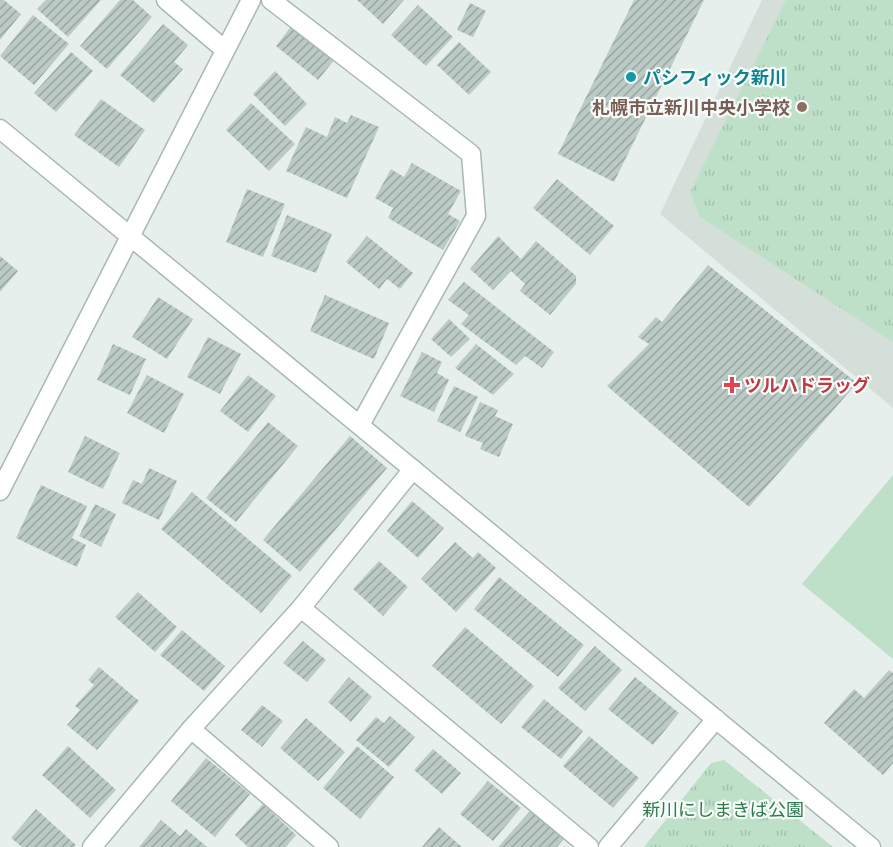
<svg xmlns="http://www.w3.org/2000/svg" width="893" height="847" viewBox="0 0 893 847" font-family="Raleway,'Noto Sans JP',sans-serif">
	<defs>
		<pattern id="grass-tufts" width="24" height="20" patternUnits="userSpaceOnUse" patternTransform="scale(1.5)"><rect width="24" height="20" fill="#bfe0c8"/><path d="M3 7l-1-3M5 7V3M7 7l1-3M15 17l-1-3M17 17v-4M19 17l1-3" fill="none" stroke="#a4c1ad"/></pattern>
		<pattern id="building-hatch" width="6" height="6" patternUnits="userSpaceOnUse" patternTransform="scale(1.5)"><rect width="6" height="6" fill="#bbcac4"/><path d="M-1 1l2-2M0 6l6-6M5 7l2-2" fill="none" stroke="#98a6a0"/></pattern>
	</defs>
	<rect width="100%" height="100%" fill="#e6efeb"/>
	<polygon fill="#d4dfda" points="762,0 893,0 893,408 660,214"/>
	<g fill="url(#grass-tufts)">
		<polygon points="786,0 893,0 893,342 700,217 690,192"/>
		<polygon points="724,760 833,847 644,847 711,763"/>
	</g>
	<polygon fill="#bfe0c8" points="893,475 893,659 802,584"/>
	<g fill="url(#building-hatch)">
		<polygon points="0,0 4,0 21,14 0,40"/>
		<polygon points="46,0 101,0 68,37 37,9"/>
		<polygon points="120,0 133,0 152,17 107,69 80,46"/>
		<polygon points="357,0 404,0 383,24"/>
		<polygon points="634,0 704,0 614,182 558,154"/>
		<polygon points="470,3 486,11 473,37 457,30"/>
		<polygon points="418,5 453,37 426,66 391,35"/>
		<polygon points="33,15 69,44 34,85 0,56"/>
		<polygon points="163,24 188,45 174,62 183,69 154,103 120,75"/>
		<polygon points="293,24 335,59 318,80 276,46"/>
		<polygon points="459,42 491,72 469,95 437,65"/>
		<polygon points="71,52 93,71 56,112 34,93"/>
		<polygon points="275,71 307,104 285,126 253,94"/>
		<polygon points="101,99 145,130 119,167 74,135"/>
		<polygon points="251,103 295,144 269,171 226,130"/>
		<polygon points="351,115 379,127 347,198 286,171 306,127 327,137 335,117 347,123"/>
		<polygon points="412,163 461,191 448,214 460,221 443,250 388,218 393,208 375,198 391,169 404,177"/>
		<polygon points="557,179 614,226 590,255 533,208"/>
		<polygon points="247,189 285,204 263,257 226,242"/>
		<polygon points="287,215 332,234 316,273 271,256"/>
		<polygon points="367,236 413,273 400,289 387,279 379,289 346,262"/>
		<polygon points="498,236 521,259 536,241 576,276 576,284 550,315 520,291 525,284 511,271 493,290 470,269"/>
		<polygon points="0,256 18,271 0,292"/>
		<polygon points="708,265 857,383 749,507 607,386 649,344 638,337 656,317 662,322"/>
		<polygon points="464,282 554,352 542,368 525,356 516,365 461,324 469,315 448,300"/>
		<polygon points="325,295 389,323 374,359 310,331"/>
		<polygon points="158,297 193,319 167,359 132,337"/>
		<polygon points="449,319 470,339 451,357 431,339"/>
		<polygon points="208,337 241,354 220,394 187,377"/>
		<polygon points="113,344 146,359 130,395 97,380"/>
		<polygon points="476,344 514,374 493,395 455,368"/>
		<polygon points="422,352 442,362 437,373 449,380 434,412 400,396"/>
		<polygon points="147,375 184,394 164,433 127,413"/>
		<polygon points="248,375 276,396 248,432 220,411"/>
		<polygon points="454,386 478,397 460,432 437,421"/>
		<polygon points="480,402 498,410 495,416 513,424 499,457 480,449 483,443 465,436"/>
		<polygon points="268,422 298,446 236,522 206,498"/>
		<polygon points="85,436 120,453 103,489 68,472"/>
		<polygon points="350,436 387,468 300,572 263,540"/>
		<polygon points="149,468 177,481 159,520 122,503 133,480 142,484"/>
		<polygon points="41,485 87,506 72,538 86,545 77,567 16,538"/>
		<polygon points="192,492 292,576 261,613 161,529"/>
		<polygon points="412,501 444,528 418,558 387,531"/>
		<polygon points="95,504 116,514 101,547 79,536"/>
		<polygon points="455,542 473,558 478,552 496,568 456,612 421,579"/>
		<polygon points="379,561 408,587 383,616 353,589"/>
		<polygon points="499,577 584,645 558,677 474,609"/>
		<polygon points="138,592 177,627 155,652 115,617"/>
		<polygon points="465,627 534,686 501,724 432,666"/>
		<polygon points="182,630 225,666 204,691 160,655"/>
		<polygon points="303,641 326,660 307,682 283,663"/>
		<polygon points="595,646 622,670 585,711 558,688"/>
		<polygon points="99,667 139,701 97,750 67,725 80,710 75,706 94,685 88,680"/>
		<polygon points="889,670 893,673 893,763 883,775 824,723 854,689 864,698"/>
		<polygon points="349,677 372,697 351,722 328,702"/>
		<polygon points="635,677 679,713 653,745 608,709"/>
		<polygon points="544,699 583,731 561,759 521,727"/>
		<polygon points="262,705 283,721 262,747 241,730"/>
		<polygon points="390,716 415,737 389,767 356,740 376,717 384,723"/>
		<polygon points="306,718 345,752 318,781 280,748"/>
		<polygon points="589,736 639,778 613,808 563,766"/>
		<polygon points="68,746 116,790 90,818 42,775"/>
		<polygon points="357,746 394,777 360,819 323,788"/>
		<polygon points="433,749 461,773 442,794 414,770"/>
		<polygon points="206,758 250,794 215,837 171,801"/>
		<polygon points="488,781 521,808 493,841 460,814"/>
		<polygon points="263,804 296,835 286,847 248,847 235,835"/>
		<polygon points="36,809 76,845 74,847 22,847 11,838"/>
		<polygon points="531,810 564,839 557,847 498,847"/>
		<polygon points="161,820 180,836 186,829 207,847 139,847"/>
		<polygon points="439,827 462,847 422,847"/>
	</g>
	<g fill="none" stroke-linecap="round" stroke-linejoin="round">
		<defs>
			<g id="minor">
				<polyline points="166,0 225,50"/>
				<polyline points="271,0 471,154 476,216 360,425"/>
				<polyline points="0,129 871,847"/>
				<polyline points="0,491 251,0"/>
				<polyline points="301,608 589,847"/>
				<polyline points="191,729 329,847"/>
				<polyline points="92,847 191,729 301,608 413,469"/>
				<polyline points="608,847 716,719"/>
			</g>
		</defs>
		<use href="#minor" stroke="#a8b8b2" stroke-width="21"/>
		<use href="#minor" stroke="#fff" stroke-width="18"/>
	</g>
	<circle fill="#0f9aa8" stroke="#f7fbf9" stroke-width="2" cx="631" cy="77" r="6"/>
	<circle fill="#8d6e63" stroke="#f7fbf9" stroke-width="2" cx="802" cy="107" r="6"/>
	<path fill="#e0444e" stroke="#f7fbf9" stroke-width="2" d="M729 376h6v6h6v6h-6v6h-6v-6h-6v-6h6z"/>
	<g text-anchor="middle" dominant-baseline="central" stroke-width="4.5" stroke-linejoin="round" paint-order="stroke">
		<g font-size="18" font-weight="bold" fill="#0d838f" stroke="#f7fbf9" text-anchor="start">
			<text x="643" y="77">パシフィック新川</text>
		</g>
		<g font-size="18" font-weight="bold" fill="#785e54" stroke="#f7fbf9" text-anchor="end">
			<text x="790" y="107">札幌市立新川中央小学校</text>
		</g>
		<g font-size="18" font-weight="bold" fill="#be3a42" stroke="#f7fbf9" text-anchor="start">
			<text x="744" y="385">ツルハドラッグ</text>
		</g>
		<g font-size="18" fill="#2d7a4b" stroke="#f7fbf9">
			<text x="723" y="809">新川にしまきば公園</text>
		</g>
	</g>
</svg>
